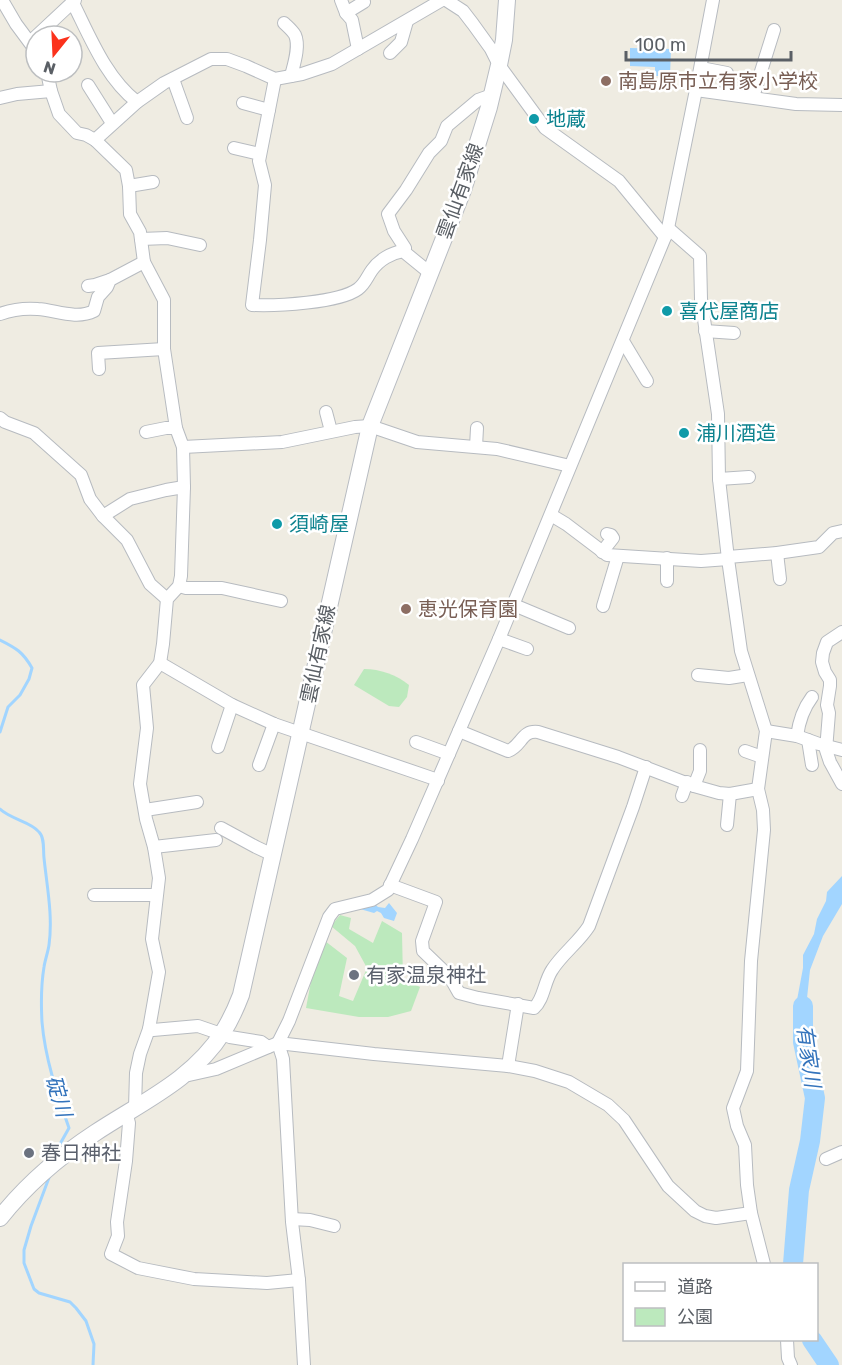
<svg xmlns="http://www.w3.org/2000/svg" width="842" height="1365" viewBox="0 0 842 1365" font-family="Rubik,'Noto Sans JP',sans-serif">
	<rect width="100%" height="100%" fill="#efece2"/>
	<g fill="#bce9bd">
		<path d="M364,669C380,669 397,675 409,685L407,697L399,707L389,706L354,685Z"/>
		<polygon points="340,915 351,918 349,929 373,943 382,921 402,933 403,979 420,987 411,1011 388,1017 359,1017 306,1008 314,965 325,941 347,958 339,996 353,1001 367,968 355,946 331,926"/>
	</g>
	<g fill="#a2d5ff">
		<polygon points="630,48 671,49 670,76 655,76 655,67 630,66"/>
		<polygon points="842,876 842,904 823,936 810,970 802,1045 797,1000 803,968 803,955 814,934 817,919 826,901 827,892"/>
		<polygon points="389,903 397,913 394,921 384,918 381,913 377,911 374,913 360,909 375,904 378,907 385,908"/>
	</g>
	<g fill="none" stroke-linecap="round" stroke-linejoin="round">
		<g stroke="#a2d5ff" stroke-width="3">
			<path d="M0,640C16,648 23,652 32,668L29,679L20,695L8,707L0,732"/>
			<path d="M0,809C10,819 32,822 39,832C45,838 43,850 44,858C47,887 53,916 49,945C48,952 45,960 44,967C41,985 41,1004 42,1022C45,1058 57,1094 69,1128L60,1144L58,1152"/>
			<polyline points="50,1175 31,1226 24,1250 24,1263 34,1289 39,1293 70,1302 76,1308 86,1321 94,1344 93,1365"/>
		</g>
		<g stroke="#a2d5ff" stroke-width="20">
			<polyline points="793,1264 799,1190 810,1141 815,1098 803,1042 803,1006"/>
			<polyline points="812,1340 829,1365"/>
		</g>
		<defs>
			<g id="minor">
				<polyline points="2,0 16,24 36,51"/>
				<polyline points="341,0 346,13 352,20 358,49"/>
				<polyline points="446,0 463,11 473,24 491,49 499,65 545,128 619,181 665,237"/>
				<path d="M73,3C90,37 106,78 137,102"/>
				<polyline points="346,13 364,2"/>
				<path d="M284,23C288,27 292,30 295,35C300,46 294,64 291,76"/>
				<polyline points="30,42 75,0"/>
				<polyline points="390,53 401,42 407,21"/>
				<polyline points="701,68 727,73"/>
				<polyline points="47,72 51,91 59,114 77,133 86,135 95,140 126,170 129,186 130,214 140,232 144,262 164,300 164,349 176,428 183,447 184,487 181,576 179,586 167,599 163,644 160,663 143,685 147,728 140,784 146,819 154,847 159,878 152,939 159,972 149,1029 140,1054 136,1073 135,1108"/>
				<polyline points="173,79 187,118"/>
				<path d="M275,79L259,161L265,185L260,240L252,305C276,306 339,303 358,289C365,284 367,277 372,270C379,260 391,253 403,251L430,273"/>
				<polyline points="88,85 112,123"/>
				<polyline points="696,90 796,104 842,105"/>
				<polyline points="753,97 774,30"/>
				<polyline points="0,98 17,94 51,91"/>
				<polyline points="243,103 269,110"/>
				<polyline points="95,140 137,102 164,83 211,59 227,59 246,66 275,79 302,74 332,64 442,0"/>
				<polyline points="234,148 260,154"/>
				<polyline points="129,186 153,182"/>
				<polyline points="668,228 700,256 701,299 718,414 719,479 728,559 741,651 766,731 758,789 763,810 764,830 751,961 747,1071 733,1108 737,1126 745,1145 747,1185 751,1213 764,1264"/>
				<polyline points="141,239 167,238 200,245"/>
				<polyline points="403,251 405,248 394,231 388,214 406,190 429,153 441,141 447,126 478,100 492,95"/>
				<polyline points="88,286 95,285 110,280"/>
				<path d="M0,314C11,310 26,308 38,309C55,310 76,320 94,311L98,297L107,287L110,280L144,262"/>
				<polyline points="705,331 734,333"/>
				<polyline points="623,341 647,381"/>
				<polyline points="99,369 98,353 164,349"/>
				<polyline points="326,412 331,431"/>
				<polyline points="0,418 5,422 34,433 81,475 90,499 103,516 127,540 150,584 167,599"/>
				<polyline points="146,432 166,428 176,428"/>
				<polyline points="183,447 282,442 355,427 370,426 417,442 497,449 570,466"/>
				<polyline points="476,447 477,428"/>
				<polyline points="719,479 749,477"/>
				<polyline points="551,515 566,524 607,555 701,561 728,559"/>
				<polyline points="103,516 130,499 166,490 184,487"/>
				<polyline points="602,552 613,538 611,535 607,534"/>
				<polyline points="777,553 780,579"/>
				<polyline points="728,557 777,553 819,547 833,533 842,531"/>
				<polyline points="667,558 667,581"/>
				<polyline points="179,586 186,588 222,588 281,601"/>
				<polyline points="514,605 569,628"/>
				<polyline points="603,606 618,556"/>
				<polyline points="842,632 827,642 823,653 822,662 825,672 830,680 830,686 827,705 829,713 826,750 830,762 842,784"/>
				<polyline points="499,639 527,649"/>
				<polyline points="160,663 232,705 274,724 432,778 438,781"/>
				<polyline points="698,675 729,678 748,675"/>
				<path d="M459,731L508,751C522,746 521,730 538,732L618,757L694,786L719,793L730,794L758,789"/>
				<polyline points="766,731 797,736 819,744 842,750"/>
				<path d="M797,736C799,721 803,709 812,697"/>
				<polyline points="808,740 812,765"/>
				<polyline points="416,742 449,754"/>
				<polyline points="218,747 232,705"/>
				<polyline points="745,751 762,757"/>
				<polyline points="259,765 274,724"/>
				<polyline points="694,786 700,771 700,750"/>
				<polyline points="682,796 687,782"/>
				<polyline points="145,810 197,802"/>
				<polyline points="727,825 730,794"/>
				<polyline points="221,828 256,847 273,855"/>
				<polyline points="154,847 216,840"/>
				<path d="M390,885L436,902L422,941L423,951L450,977L459,993L478,998L534,1008C544,999 544,982 552,970C562,954 579,942 589,926L633,807L646,767"/>
				<polyline points="94,895 156,895"/>
				<polyline points="149,1029 153,1030 198,1026 230,1037 261,1042 268,1047"/>
				<polyline points="508,1066 518,1004"/>
				<polyline points="186,1074 189,1075 216,1069 278,1043 374,1054 508,1066 535,1071 569,1082 608,1105 624,1120 668,1186 695,1211 705,1216 716,1218 751,1213"/>
				<polyline points="126,1112 129,1123 126,1161 117,1222 118,1236 111,1254 138,1268 194,1279 267,1283 299,1280"/>
				<polyline points="826,1159 842,1152"/>
				<polyline points="292,1219 310,1220 334,1226"/>
				<polyline points="787,1340 788,1358 791,1365"/>
				<polyline points="304,1365 299,1280 292,1222 283,1059 278,1043 289,1021 329,917 335,909 372,900 388,890 412,839 499,639 665,237 668,228 696,90 713,0"/>
			</g>
			<path id="secondary" d="M0,1218C26,1185 60,1156 95,1133C140,1103 193,1080 223,1032C230,1021 236,1008 241,995L370,426L463,190L489,107L499,65L504,40L507,0"/>
		</defs>
		<use href="#minor" stroke="#b7bbc0" stroke-width="14"/>
		<use href="#secondary" stroke="#b8bcc2" stroke-width="18"/>
		<use href="#minor" stroke="#fff" stroke-width="12"/>
		<use href="#secondary" stroke="#fff" stroke-width="16"/>
	</g>
	<g fill="#8d6e63" stroke="#fff" stroke-width="2">
		<circle cx="606" cy="81" r="6"/>
		<circle cx="406" cy="609" r="6"/>
	</g>
	<g fill="#0f9aa8" stroke="#fff" stroke-width="2">
		<circle cx="534" cy="119" r="6"/>
		<circle cx="667" cy="311" r="6"/>
		<circle cx="684" cy="433" r="6"/>
		<circle cx="277" cy="524" r="6"/>
	</g>
	<g fill="#6b7280" stroke="#fff" stroke-width="2">
		<circle cx="354" cy="975" r="6"/>
		<circle cx="29" cy="1153" r="6"/>
	</g>
	<g text-anchor="middle" dominant-baseline="central" stroke-width="5" stroke-linejoin="round" paint-order="stroke">
		<g font-size="20" fill="#785e54" stroke="#fff" text-anchor="start">
			<text x="618" y="81">南島原市立有家小学校</text>
			<text x="418" y="609">恵光保育園</text>
		</g>
		<g font-size="20" fill="#0d838f" stroke="#fff" text-anchor="start">
			<text x="546" y="119">地蔵</text>
			<text x="679" y="311">喜代屋商店</text>
			<text x="696" y="433">浦川酒造</text>
			<text x="289" y="524">須崎屋</text>
		</g>
		<g font-size="20" fill="#5a5f65" stroke="#fff">
			<text transform="translate(460 191) rotate(-70)">雲仙有家線</text>
			<text transform="translate(318 654) rotate(-78)">雲仙有家線</text>
		</g>
		<g font-size="20" fill="#5b616d" stroke="#fff" text-anchor="start">
			<text x="366" y="975">有家温泉神社</text>
			<text x="41" y="1153">春日神社</text>
		</g>
		<g font-size="21" font-style="italic" fill="#3474bc" stroke="#fff">
			<text transform="translate(809 1056) rotate(82)">有家川</text>
			<text transform="translate(59 1096) rotate(73)">碇川</text>
		</g>
	</g>
	<rect x="623" y="1263" width="195" height="78" fill="#ffffff" stroke="#bdbfc1" stroke-width="1.5"/>
	<rect x="635" y="1282" width="30" height="9" fill="#ffffff" stroke="#bdbfc1" stroke-width="1.5"/>
	<text x="677" y="1293" font-size="18" fill="#5a5f65">道路</text>
	<rect x="635" y="1308" width="30" height="18" fill="#bce9bd" stroke="#bdbfc1" stroke-width="1.5"/>
	<text x="677" y="1323" font-size="18" fill="#5a5f65">公園</text>
	<g transform="translate(54 54) rotate(198)"><circle r="28" fill="#ffffff" stroke="#bdbfc1" stroke-width="1.5"/>
	<path d="M0-4.5L10 22L0 15L-10 22Z" fill="#fb321c"/>
	<text y="-9" font-size="16" font-weight="bold" text-anchor="middle" fill="#5a5f65">N</text>
	</g>
	<path d="M626 51v9h165v-9" fill="none" stroke="#5a5f65" stroke-width="3"/>
	<text x="635" y="51" font-size="18" fill="#5a5f65" stroke="#ffffff" stroke-width="4.5" paint-order="stroke">100 m</text>
</svg>
